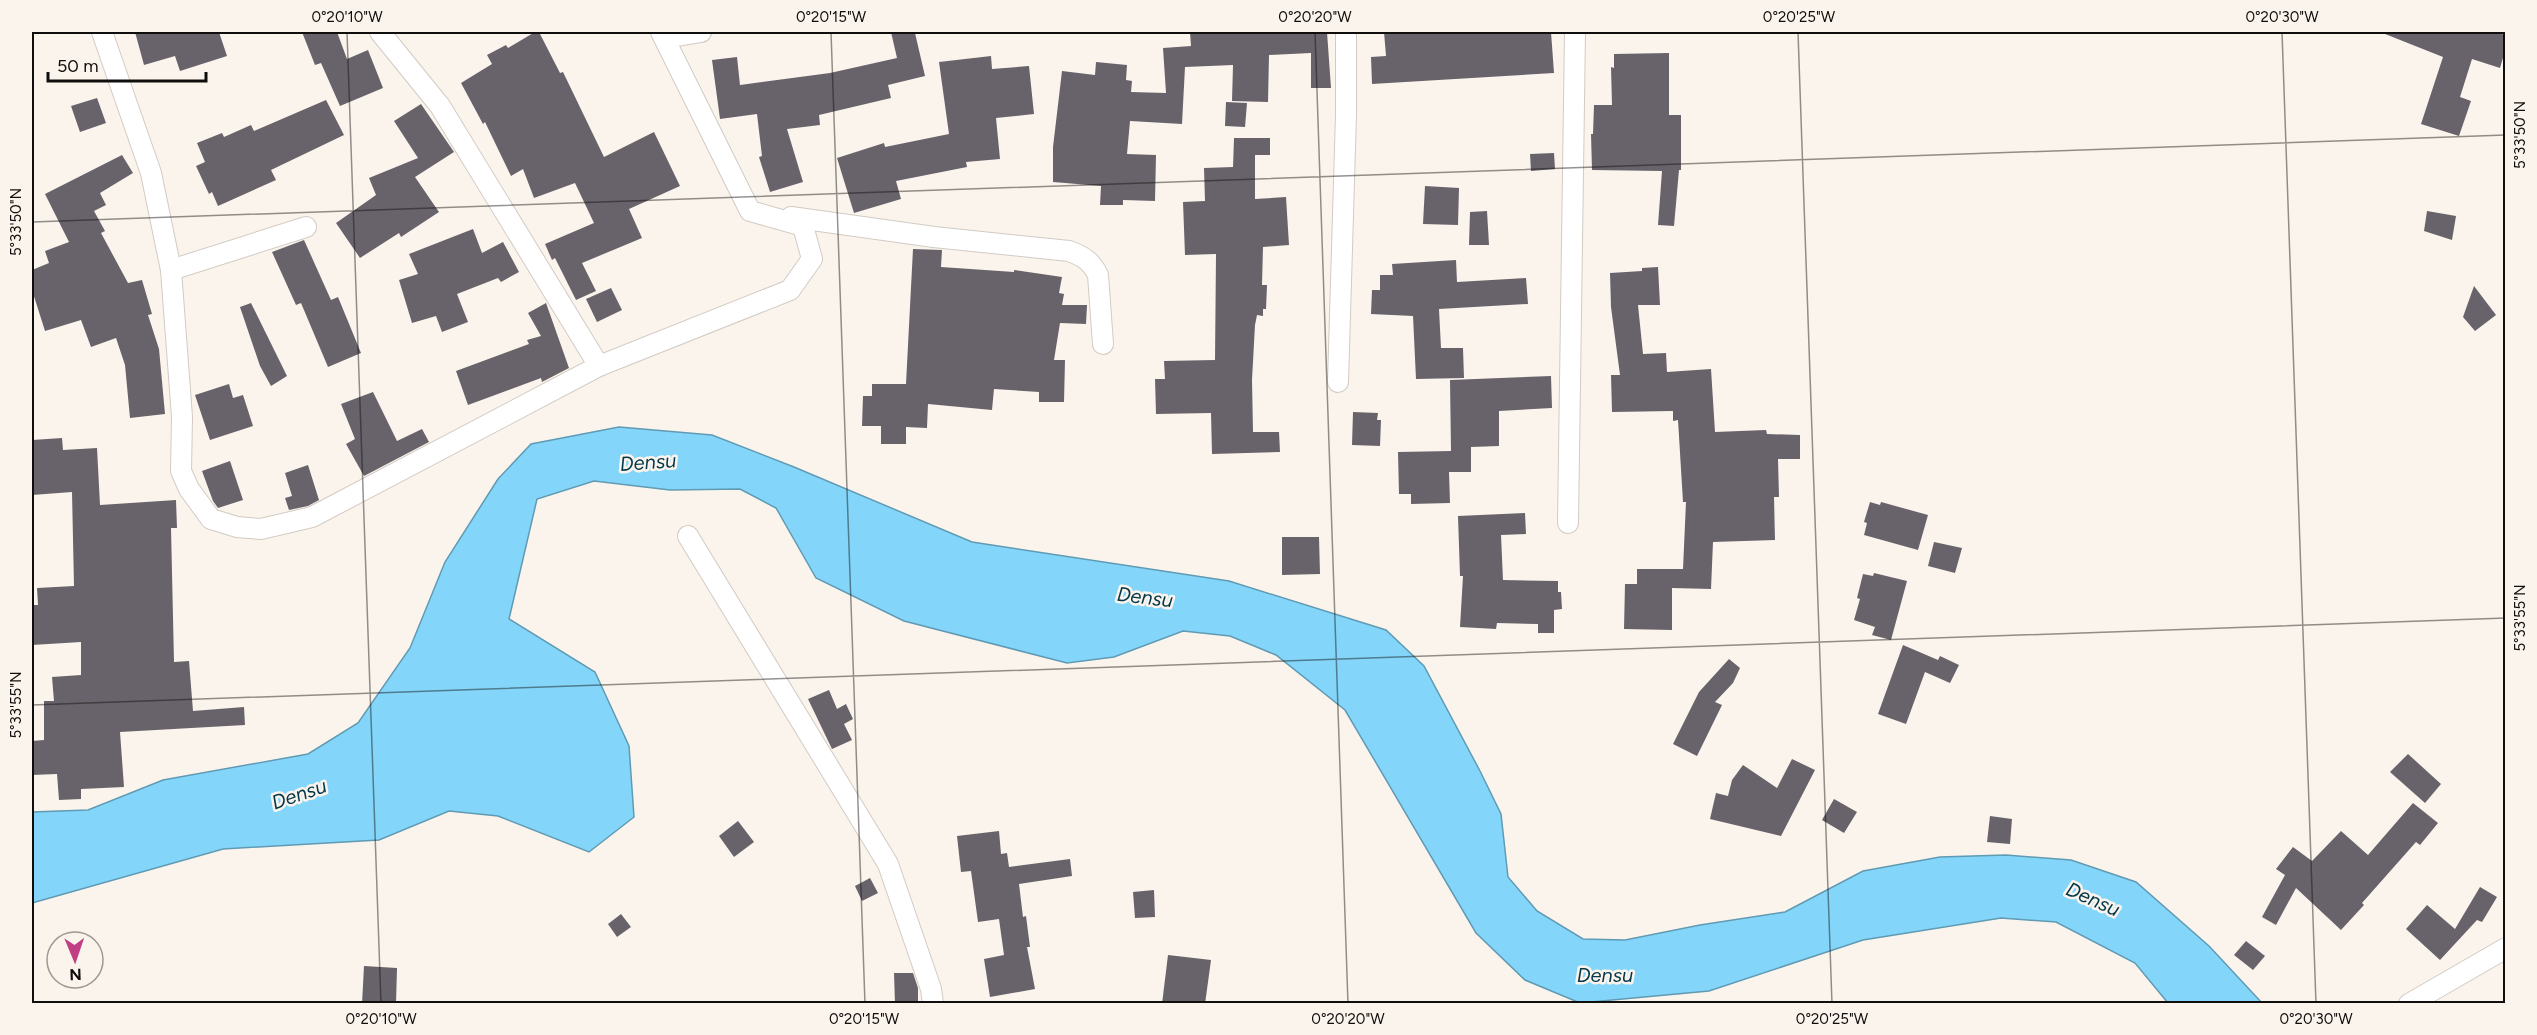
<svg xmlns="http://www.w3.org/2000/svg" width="2537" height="1035" viewBox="0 0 2537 1035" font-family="Figtree,sans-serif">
	<rect width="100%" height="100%" fill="#fbf4ed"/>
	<polygon fill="#83d6fa" stroke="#609ab3" stroke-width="1.5" points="619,427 712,435 794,467 972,542 1229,581 1386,630 1424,666 1480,771 1501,814 1508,877 1537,911 1583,939 1625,940 1700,925 1785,912 1863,871 1940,857 2006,855 2071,860 2136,882 2209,946 2262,1003 2168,1003 2135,963 2056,922 2001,918 1863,940 1709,991 1580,1003 1525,980 1476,933 1345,710 1276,655 1230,636 1183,631 1114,657 1067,663 904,621 816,578 776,508 740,489 670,490 594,481 537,499 509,619 595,672 629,746 634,817 589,852 498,816 449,811 379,840 223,849 32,903 32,812 88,810 163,780 308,754 358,723 410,648 445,562 498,479 531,444"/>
	<g fill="#68636a">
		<polygon points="135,32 219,32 227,56 180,71 175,56 144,65"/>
		<polygon points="302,32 337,32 347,59 368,50 383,88 340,106 321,63 315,65"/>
		<polygon points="535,32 539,32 560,73 563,72 604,157 654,132 680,186 629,209 642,238 582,263 596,291 576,300 555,258 552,260 545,244 594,223 575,183 534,198 523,169 511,176 485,122 483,124 461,83 492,64 487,55 506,45 508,48"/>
		<polygon points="891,32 915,33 925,76 888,85 891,98 819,115 820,125 787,129 803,182 770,192 759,157 762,156 757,114 720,119 712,60 737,57 740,85 830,73 897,58"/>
		<polygon points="1190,32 1327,32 1331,88 1311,88 1311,53 1269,55 1268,102 1232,101 1233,65 1185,67 1182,124 1130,121 1127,154 1156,155 1155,201 1123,200 1123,205 1100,205 1101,186 1053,182 1053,147 1062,71 1095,75 1096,62 1127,65 1126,80 1132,81 1131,92 1166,93 1163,48 1191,46"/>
		<polygon points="1384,32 1551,32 1554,73 1372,84 1371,57 1386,56"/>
		<polygon points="2380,32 2495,32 2505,35 2505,51 2500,68 2472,59 2460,97 2471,101 2459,136 2421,124 2443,57"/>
		<polygon points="1669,53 1669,115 1681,115 1681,170 1679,170 1674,226 1658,225 1662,171 1592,170 1591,134 1593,134 1594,105 1612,105 1611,67 1614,68 1614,54"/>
		<polygon points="991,56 992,69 1029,66 1034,114 996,118 1000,159 966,162 967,167 896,181 901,199 854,213 837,158 884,143 885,147 949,134 939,62"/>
		<polygon points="97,98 106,123 80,132 71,106"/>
		<polygon points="326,100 344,135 271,170 276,180 218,206 212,192 209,194 196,166 205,162 197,143 222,133 224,137 251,125 254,131"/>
		<polygon points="1226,102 1247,103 1245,127 1225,126"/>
		<polygon points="421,104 454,152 415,177 439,212 401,237 399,233 360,258 336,223 376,195 369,178 418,158 394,121"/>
		<polygon points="1234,138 1270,138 1270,155 1255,155 1255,199 1286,197 1289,245 1263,247 1262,285 1267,285 1266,309 1263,309 1263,316 1257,315 1255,325 1252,380 1253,432 1279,432 1280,452 1212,454 1211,413 1156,414 1155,379 1165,379 1164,361 1215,360 1216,254 1185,255 1183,202 1205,201 1204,168 1233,167"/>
		<polygon points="1554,153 1555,169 1531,171 1530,154"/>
		<polygon points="122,155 133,173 100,193 106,205 94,211 105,231 101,233 128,283 142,280 152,314 148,315 159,349 165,414 130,418 125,365 116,338 91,347 81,320 45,331 32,290 32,270 49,263 45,251 69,242 45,194"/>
		<polygon points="1425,186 1459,188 1458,225 1423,224"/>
		<polygon points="1487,211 1489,245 1469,245 1470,212"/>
		<polygon points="2427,211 2456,216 2452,240 2424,231"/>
		<polygon points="473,229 482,253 503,242 519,272 501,282 498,278 457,294 468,322 442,332 436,316 412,323 399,280 418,274 409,254"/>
		<polygon points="304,240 331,300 338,297 361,353 328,367 301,303 296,305 272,252"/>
		<polygon points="913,249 942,250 941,267 1014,272 1014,270 1062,277 1059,293 1064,294 1062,305 1087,305 1086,324 1060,323 1054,360 1065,360 1064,402 1039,402 1039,392 994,389 992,410 928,404 927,428 906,427 906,444 881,444 881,426 862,426 863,396 872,396 872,384 906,384"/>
		<polygon points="1456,260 1457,282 1526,278 1528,304 1439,309 1441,348 1463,348 1464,378 1416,379 1413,316 1371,314 1372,290 1380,290 1380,275 1393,275 1392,264"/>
		<polygon points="1658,267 1660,305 1638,305 1643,354 1666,353 1667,372 1711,369 1715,432 1766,430 1767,434 1800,435 1800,459 1778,459 1779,497 1774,497 1775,540 1713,542 1711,589 1672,588 1672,630 1624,629 1625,584 1637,584 1637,569 1683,569 1686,502 1683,502 1678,420 1673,421 1673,411 1612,412 1611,375 1620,375 1611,307 1610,273 1642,271 1642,268"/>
		<polygon points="2474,286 2496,315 2475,331 2463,317"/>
		<polygon points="611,288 622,310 597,322 586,299"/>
		<polygon points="251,303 287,376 271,386 260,366 240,307"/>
		<polygon points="546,303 569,368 542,382 541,378 468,405 456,371 529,344 527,340 541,336 528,313"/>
		<polygon points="1551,376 1552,408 1499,411 1499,446 1471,447 1471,472 1449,472 1450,503 1411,504 1411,494 1399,494 1398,452 1451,451 1450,380"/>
		<polygon points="229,384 233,398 243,395 253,426 210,440 195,395"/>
		<polygon points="373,392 397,441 422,429 429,442 364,476 346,444 355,439 341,404"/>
		<polygon points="1353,412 1378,413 1377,420 1381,420 1380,446 1352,445"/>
		<polygon points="62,438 63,450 97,448 100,505 176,500 177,528 171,528 174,662 189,661 193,711 244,707 245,725 120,732 124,787 81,789 81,799 59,800 57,774 32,775 32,741 44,740 44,701 54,701 52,677 81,675 81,642 32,645 32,605 38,605 37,588 74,586 72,492 32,495 32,440"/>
		<polygon points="230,461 243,500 218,508 213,501 202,471"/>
		<polygon points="308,465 319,500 308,506 289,510 285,498 292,496 285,473"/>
		<polygon points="1870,502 1880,505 1881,502 1928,515 1918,550 1864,535 1867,523 1864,522"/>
		<polygon points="1525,513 1526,534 1501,535 1503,580 1558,581 1558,592 1561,592 1562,609 1554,610 1554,633 1538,633 1538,624 1497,623 1496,629 1460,627 1463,576 1460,576 1458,516"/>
		<polygon points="1282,537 1319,537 1320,574 1282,575"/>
		<polygon points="1934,542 1962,548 1955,573 1928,566"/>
		<polygon points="1874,573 1907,581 1891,640 1872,635 1875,627 1854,620 1860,599 1857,598 1863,574 1873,576"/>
		<polygon points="1903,645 1938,660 1940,656 1959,665 1950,683 1925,672 1906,724 1878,714"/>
		<polygon points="1729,659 1740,668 1733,683 1715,702 1722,705 1697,756 1673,744 1699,692"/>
		<polygon points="829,690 837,709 846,704 853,719 844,724 852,740 832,749 808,699"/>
		<polygon points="2408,754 2441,784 2425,803 2390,772"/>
		<polygon points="1792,759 1815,770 1781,836 1710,819 1716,793 1728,796 1732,780 1743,765 1777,788"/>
		<polygon points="1834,799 1857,812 1844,833 1822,820"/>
		<polygon points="2413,803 2438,823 2420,845 2416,842 2362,903 2364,905 2341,930 2296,888 2276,925 2262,917 2285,875 2276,869 2293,847 2312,861 2341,831 2368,855"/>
		<polygon points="1990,816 2012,819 2010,844 1987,842"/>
		<polygon points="738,821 754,842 734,857 719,836"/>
		<polygon points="999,831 1001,854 1007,853 1009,867 1070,859 1072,876 1019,884 1023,917 1026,916 1030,947 1027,947 1035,989 990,997 984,959 1004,955 999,919 978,922 971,871 961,872 957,836"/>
		<polygon points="870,878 878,893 862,901 855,886"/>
		<polygon points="2480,887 2497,897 2482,922 2477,920 2440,960 2406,929 2427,905 2455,929"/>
		<polygon points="1154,890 1155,917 1135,918 1133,892"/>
		<polygon points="621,914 631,927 617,937 608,924"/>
		<polygon points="2246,941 2265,956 2253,970 2234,955"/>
		<polygon points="1168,955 1211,960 1205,1004 1162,1004"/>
		<polygon points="364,966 397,968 396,1004 362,1004"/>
		<polygon points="894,973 913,973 918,988 918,1004 895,1004"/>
	</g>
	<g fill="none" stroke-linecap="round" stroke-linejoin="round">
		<defs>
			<g id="minor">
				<polyline points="102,32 151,173 171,270 182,417 181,471 189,489 211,519 237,527 261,529 312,517 599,366 790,290 812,259 803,226 750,211 661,32"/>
				<polyline points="380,32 440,106 599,366"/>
				<polyline points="665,38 701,32"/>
				<path d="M791,217L934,237L1069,251C1083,256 1091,261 1098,275L1103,344"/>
				<polyline points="171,270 306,227"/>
				<polyline points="1338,382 1346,115 1346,32"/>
				<polyline points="1568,523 1575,32"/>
				<polyline points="688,536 888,864 931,989 933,1004"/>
				<polyline points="2409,1004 2506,948"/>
			</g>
		</defs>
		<use href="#minor" stroke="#d2cbc4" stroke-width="22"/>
		<use href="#minor" stroke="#fff" stroke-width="20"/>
	</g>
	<path fill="none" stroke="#100e0c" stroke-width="1.5" stroke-opacity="0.45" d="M347,32L381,1004M831,32L865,1004M1315,32L1348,1004M1798,32L1832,1004M2282,32L2316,1004M32,222L2506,135M32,705L2506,618"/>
	<g text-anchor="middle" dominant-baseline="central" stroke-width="5" stroke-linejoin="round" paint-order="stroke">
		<g font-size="20" font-style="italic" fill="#03384a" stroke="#fbf4ed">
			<text transform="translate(648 462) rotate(-4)">Densu</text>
			<text transform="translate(1145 597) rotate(7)">Densu</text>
			<text transform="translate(299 794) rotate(-19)">Densu</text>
			<text transform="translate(2093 899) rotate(24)">Densu</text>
			<text x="1605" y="975">Densu</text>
		</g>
	</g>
	<rect width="2537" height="1035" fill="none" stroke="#fbf4ed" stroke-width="66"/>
	<g transform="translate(75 960) rotate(178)"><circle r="28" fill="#fbf4ed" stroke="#9d9893" stroke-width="1.5"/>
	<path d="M0-4.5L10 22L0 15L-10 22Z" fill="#c13e85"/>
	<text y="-9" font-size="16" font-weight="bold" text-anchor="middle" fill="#100e0c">N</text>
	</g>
	<path d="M48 72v9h158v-9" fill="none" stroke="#100e0c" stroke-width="3"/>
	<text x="57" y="72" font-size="18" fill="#100e0c" stroke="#fbf4ed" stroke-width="4.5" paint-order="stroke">50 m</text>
	<rect x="33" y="33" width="2471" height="969" fill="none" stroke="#100e0c" stroke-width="2"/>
	<g font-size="15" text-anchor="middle" fill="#100e0c">
		<text x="347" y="22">0°20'10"W</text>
		<text x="831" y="22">0°20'15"W</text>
		<text x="1315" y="22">0°20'20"W</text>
		<text x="1799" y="22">0°20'25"W</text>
		<text x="2282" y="22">0°20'30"W</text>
		<text transform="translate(2520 135) rotate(-90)" y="5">5°33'50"N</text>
		<text transform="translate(16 222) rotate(-90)" y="5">5°33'50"N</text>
		<text transform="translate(2520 618) rotate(-90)" y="5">5°33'55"N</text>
		<text transform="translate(16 705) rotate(-90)" y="5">5°33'55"N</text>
		<text x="381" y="1024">0°20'10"W</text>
		<text x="864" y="1024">0°20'15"W</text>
		<text x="1348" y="1024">0°20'20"W</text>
		<text x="1832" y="1024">0°20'25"W</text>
		<text x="2316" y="1024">0°20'30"W</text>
	</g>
</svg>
